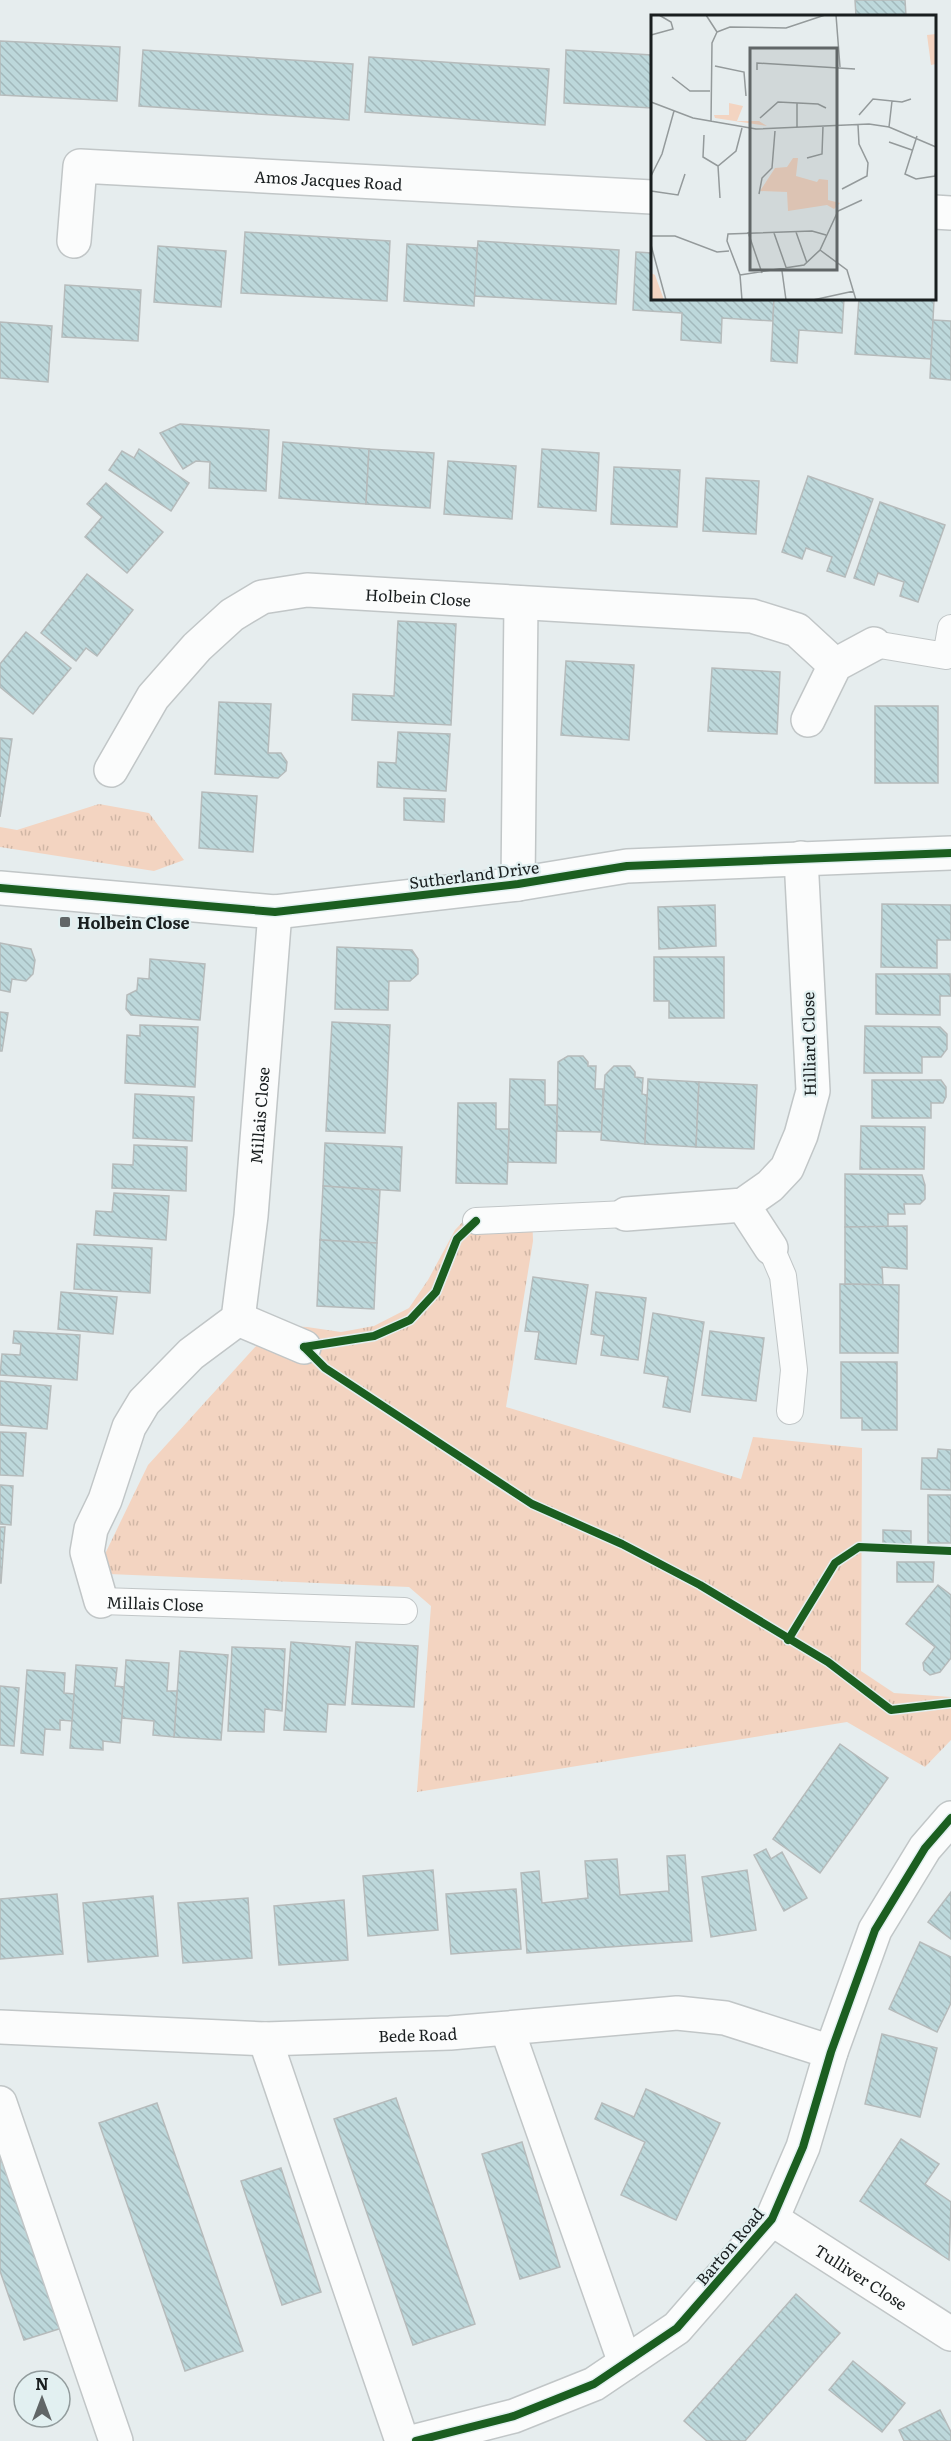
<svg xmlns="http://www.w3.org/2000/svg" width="951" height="2441" viewBox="0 0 951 2441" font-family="Literata,serif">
	<defs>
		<pattern id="grass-tufts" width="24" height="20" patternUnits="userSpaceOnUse" patternTransform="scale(1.5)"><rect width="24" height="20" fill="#f3d4c1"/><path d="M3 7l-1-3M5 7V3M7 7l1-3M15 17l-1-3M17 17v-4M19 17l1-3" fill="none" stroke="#d0b6a5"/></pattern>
		<pattern id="building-back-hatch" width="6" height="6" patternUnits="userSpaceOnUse" patternTransform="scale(1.5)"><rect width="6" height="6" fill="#bdd8db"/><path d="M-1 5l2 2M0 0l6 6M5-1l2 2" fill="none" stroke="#a2b9bc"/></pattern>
	</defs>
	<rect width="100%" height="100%" fill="#e6edee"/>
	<g fill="url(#grass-tufts)">
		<polygon points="99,804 149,813 184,860 154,871 0,847 0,827 17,830"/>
		<polygon points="473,1211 532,1211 533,1241 506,1407 741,1479 753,1437 862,1448 861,1671 894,1693 951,1697 951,1740 925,1767 847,1722 417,1792 431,1606 409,1587 109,1574 105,1554 148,1465 275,1325 307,1327 341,1332 374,1326 409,1308 428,1280 455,1230"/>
	</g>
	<g fill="url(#building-back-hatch)" stroke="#b6bbbb" stroke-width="1.5">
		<polygon points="855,0 905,0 906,16 856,16"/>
		<polygon points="0,41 120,47 117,101 0,95"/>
		<polygon points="143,50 353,64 349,120 139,106"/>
		<polygon points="566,50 652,55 652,108 564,103"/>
		<polygon points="369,57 549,69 545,125 365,112"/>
		<polygon points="245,232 390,241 387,301 241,293"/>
		<polygon points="478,241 619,250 616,304 474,296"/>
		<polygon points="407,244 477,248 474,306 404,301"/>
		<polygon points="158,246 226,251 221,307 154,302"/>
		<polygon points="636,252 652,253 652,298 774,298 773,321 722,318 721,343 681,340 682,313 633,310"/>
		<polygon points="65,285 141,290 138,341 62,337"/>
		<polygon points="774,298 844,298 842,333 799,330 797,363 771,361"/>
		<polygon points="859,298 934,300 931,359 855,354"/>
		<polygon points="933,320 951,321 951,380 930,378"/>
		<polygon points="0,322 52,326 48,382 0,378"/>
		<polygon points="180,424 269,430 266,491 209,488 210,462 196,461 183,469 160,433"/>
		<polygon points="283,442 369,449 366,504 279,498"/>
		<polygon points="139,449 189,483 171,511 109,470 122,451 134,458"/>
		<polygon points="369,449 434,453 430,508 366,504"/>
		<polygon points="542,449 599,453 596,511 538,507"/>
		<polygon points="448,461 516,466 512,519 444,514"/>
		<polygon points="614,467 680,470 677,527 611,524"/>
		<polygon points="808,476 873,499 845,577 827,571 832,557 806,548 802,559 782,552"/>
		<polygon points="706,478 759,481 756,534 703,531"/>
		<polygon points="106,483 163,532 127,573 85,537 102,517 87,504"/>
		<polygon points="880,502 945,525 918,602 900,596 904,582 878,573 874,585 854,578"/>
		<polygon points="87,574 133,610 97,656 86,648 76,661 41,633"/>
		<polygon points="398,621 456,624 451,725 352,720 353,694 394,696"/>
		<polygon points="26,632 71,668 33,714 0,687 0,664"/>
		<polygon points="566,661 634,665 629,740 561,735"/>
		<polygon points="712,668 780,672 777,734 708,731"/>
		<polygon points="219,702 271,704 268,753 281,753 287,762 286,771 278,778 215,774"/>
		<rect x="875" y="706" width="63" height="77"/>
		<polygon points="398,732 450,734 446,791 377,787 378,762 396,763"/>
		<polygon points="0,738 12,739 0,817"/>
		<polygon points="202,792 257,796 253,852 199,848"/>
		<polygon points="404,798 445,799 444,822 404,820"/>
		<polygon points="882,904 951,905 951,940 937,940 937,968 881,967"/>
		<polygon points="715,905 716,946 659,949 658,907"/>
		<polygon points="0,943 31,949 35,960 33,974 26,981 12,979 10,992 0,990"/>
		<polygon points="337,947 412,950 418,959 418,974 410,981 389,981 388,1010 335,1009"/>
		<polygon points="654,957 724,957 724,1018 669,1018 669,1001 654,1001"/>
		<polygon points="150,959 205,964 200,1020 131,1015 126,1009 127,995 137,990 138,978 149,979"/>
		<polygon points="876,974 950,974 951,996 940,996 940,1015 876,1014"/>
		<polygon points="0,1012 8,1013 2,1051 0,1051"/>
		<polygon points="332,1022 390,1025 385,1133 326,1131"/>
		<polygon points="140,1025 198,1027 195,1087 125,1083 127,1035 140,1036"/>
		<polygon points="865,1026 940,1027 947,1034 947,1049 941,1057 922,1057 922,1073 864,1073"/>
		<polygon points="568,1056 583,1056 588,1062 588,1066 596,1066 595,1089 603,1089 602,1132 557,1131 558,1062"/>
		<polygon points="614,1066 630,1066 635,1072 635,1077 643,1078 642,1094 647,1095 645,1144 601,1140 605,1075"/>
		<polygon points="510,1079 545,1080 545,1105 557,1105 556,1163 508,1162"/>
		<polygon points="648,1079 699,1082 696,1147 645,1144"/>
		<polygon points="872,1080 941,1080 946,1087 946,1097 943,1103 931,1103 931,1118 872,1118"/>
		<polygon points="699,1082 757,1085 754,1149 696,1147"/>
		<polygon points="135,1094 194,1097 192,1141 133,1138"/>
		<polygon points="458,1103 496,1103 496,1129 509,1129 507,1184 456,1183"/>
		<polygon points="861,1126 925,1127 924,1169 860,1169"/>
		<polygon points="325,1143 402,1147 400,1191 323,1186"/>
		<polygon points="134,1145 187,1147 186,1191 112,1188 113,1164 133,1165"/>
		<polygon points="845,1174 922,1175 925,1185 925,1199 920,1204 904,1204 905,1214 888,1214 888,1227 845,1227"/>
		<polygon points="323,1186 380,1190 377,1243 320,1240"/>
		<polygon points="114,1193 169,1196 166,1240 94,1235 96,1211 112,1212"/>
		<polygon points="907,1226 907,1269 882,1267 883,1285 845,1284 845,1227"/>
		<polygon points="320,1240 377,1243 374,1309 317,1306"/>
		<polygon points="77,1244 152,1248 150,1293 74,1289"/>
		<polygon points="533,1277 588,1285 576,1364 535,1359 539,1332 525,1331"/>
		<polygon points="840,1284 899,1285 898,1353 840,1353"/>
		<polygon points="61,1292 117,1297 113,1334 58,1329"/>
		<polygon points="596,1292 646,1298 638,1360 601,1355 604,1336 591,1334"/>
		<polygon points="653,1313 704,1322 690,1412 663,1407 668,1377 644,1373"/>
		<polygon points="14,1331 80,1335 77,1380 0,1375 2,1354 20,1355 21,1344 13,1343"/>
		<polygon points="710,1331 764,1338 756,1401 702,1395"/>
		<polygon points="841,1362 897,1362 897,1430 862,1430 862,1418 841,1418"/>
		<polygon points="0,1381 51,1386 47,1429 0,1425"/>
		<polygon points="0,1432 26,1433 23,1476 0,1475"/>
		<polygon points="938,1449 951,1450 951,1490 921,1489 922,1458 937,1458"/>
		<polygon points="0,1485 13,1486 11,1525 0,1524"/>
		<rect x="928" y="1495" width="23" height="48"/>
		<polygon points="0,1527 5,1527 1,1583 0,1583"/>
		<polygon points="883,1530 911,1531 911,1544 883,1544"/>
		<polygon points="897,1562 934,1562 933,1582 897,1582"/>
		<polygon points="938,1585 951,1595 951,1658 940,1672 930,1675 924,1670 923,1663 935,1647 906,1624"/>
		<polygon points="291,1642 350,1647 345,1705 328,1704 326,1732 284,1730"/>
		<polygon points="356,1642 418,1646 414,1707 352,1704"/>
		<polygon points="232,1647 285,1649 282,1711 265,1709 264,1732 228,1731"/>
		<polygon points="180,1651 228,1655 221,1740 174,1737"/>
		<polygon points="126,1660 169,1663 167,1691 177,1691 174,1737 153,1735 154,1721 122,1718"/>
		<polygon points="76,1665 117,1668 115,1686 124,1687 120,1743 103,1741 103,1750 70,1748"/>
		<polygon points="27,1670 65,1673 64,1693 74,1694 72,1721 60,1720 60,1730 45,1729 43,1755 21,1753"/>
		<polygon points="0,1686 19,1688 14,1746 0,1745"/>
		<polygon points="840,1744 888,1778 820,1873 773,1839"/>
		<polygon points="766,1849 771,1859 782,1852 807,1898 784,1911 754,1855"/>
		<polygon points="685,1855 692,1941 527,1953 521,1873 539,1871 542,1903 588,1898 585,1861 617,1859 620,1895 669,1891 667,1856"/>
		<polygon points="433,1870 438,1930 368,1936 363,1876"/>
		<polygon points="747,1870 756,1930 711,1937 702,1877"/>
		<polygon points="516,1889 521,1949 451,1954 446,1894"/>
		<polygon points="951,1892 951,1939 928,1922"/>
		<polygon points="57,1894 63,1954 0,1959 0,1899"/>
		<polygon points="153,1896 158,1956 88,1962 83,1903"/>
		<polygon points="248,1898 252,1958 183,1963 178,1903"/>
		<polygon points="344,1900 348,1960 279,1965 274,1906"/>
		<polygon points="920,1942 951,1957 951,2003 937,2032 889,2009"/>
		<polygon points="882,2034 937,2048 920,2117 865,2104"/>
		<polygon points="646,2089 720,2123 676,2220 621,2195 645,2142 595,2119 602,2103 634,2117"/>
		<polygon points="396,2098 475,2324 413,2345 334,2119"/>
		<polygon points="157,2103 243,2351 185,2371 99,2123"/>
		<polygon points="901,2139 939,2164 925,2184 951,2202 949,2260 860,2201"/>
		<polygon points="522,2142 560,2267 520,2279 482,2154"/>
		<polygon points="0,2149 62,2328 24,2340 0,2271"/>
		<polygon points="281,2168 321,2292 282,2305 241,2181"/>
		<polygon points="796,2294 840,2333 745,2441 707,2441 684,2421"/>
		<polygon points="853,2361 905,2403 882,2432 829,2390"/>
		<polygon points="940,2410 951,2432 951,2441 904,2441 899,2430"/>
	</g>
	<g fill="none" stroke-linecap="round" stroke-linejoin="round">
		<defs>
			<g id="service">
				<polyline points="874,644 946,656 951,628"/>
				<polyline points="476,1221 626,1214"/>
				<polyline points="771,1248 783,1276 794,1370 790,1411"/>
				<path id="s1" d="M101,1601L404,1611"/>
			</g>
			<g id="minor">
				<polyline points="934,212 951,213"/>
				<path id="s2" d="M74,241L80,166L652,197"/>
				<polyline points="808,720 835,665 874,644"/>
				<path id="s3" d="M111,770L153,697L197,647L232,615L262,597L307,590L752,616L797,630L835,665"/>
				<polyline points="518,884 521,603"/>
				<polyline points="0,888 275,912 518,884 627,866 951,853"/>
				<polyline points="743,1205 771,1248"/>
				<polyline points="626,1214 743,1205 770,1186 787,1168 801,1135 813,1091 801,858"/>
				<polyline points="238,1319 304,1347"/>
				<path id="s4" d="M101,1601L87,1552L91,1529L105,1500L129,1427L144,1402L191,1354L238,1319L251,1216L275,912"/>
				<path id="s5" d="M0,2027L265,2039L450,2033L677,2013L725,2018L831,2052"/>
				<polyline points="507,2029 625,2363"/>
				<polyline points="265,2039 402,2441"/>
				<polyline points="0,2103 116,2441"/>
				<path id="s6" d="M772,2219L951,2334"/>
				<polyline points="416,2441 514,2416 594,2384 677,2328 772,2219 803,2147 831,2052 875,1930 925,1848 951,1818"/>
			</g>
		</defs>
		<use href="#service" stroke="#c1c6c7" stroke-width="28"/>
		<use href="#minor" stroke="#c1c6c7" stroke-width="36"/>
		<use href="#service" stroke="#fbfcfc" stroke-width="26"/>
		<use href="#minor" stroke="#fbfcfc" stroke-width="33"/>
		<defs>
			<g id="cycleway">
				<polyline points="0,888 275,912 518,884 627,866 951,853"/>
				<polyline points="304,1347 325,1368 532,1504 622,1544 700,1585 828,1662 891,1710 951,1703"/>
				<polyline points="304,1347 374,1336 410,1320 436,1292 457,1239 476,1221"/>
				<polyline points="788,1640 835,1563 859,1547 951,1551"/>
				<polyline points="416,2441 514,2416 594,2384 677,2328 772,2219 803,2147 831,2052 875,1930 925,1848 951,1818"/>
			</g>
		</defs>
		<use href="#cycleway" stroke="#e2f0f1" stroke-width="11"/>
		<use href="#cycleway" stroke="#1b5e20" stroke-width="8"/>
	</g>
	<rect fill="#616667" stroke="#e2f0f1" stroke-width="2" x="59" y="916" width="12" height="12" rx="3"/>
	<g text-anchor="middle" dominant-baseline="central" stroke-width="4.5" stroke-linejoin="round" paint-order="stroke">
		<g font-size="16" fill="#191e1f" stroke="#e2f0f1">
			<text stroke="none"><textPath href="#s2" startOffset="324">Amos Jacques Road</textPath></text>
			<text stroke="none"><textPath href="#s3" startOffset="390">Holbein Close</textPath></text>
			<text transform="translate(474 874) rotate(-7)">Sutherland Drive</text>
			<text transform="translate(808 1044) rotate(-91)">Hilliard Close</text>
			<text stroke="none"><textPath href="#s4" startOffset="543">Millais Close</textPath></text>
			<text stroke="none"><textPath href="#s1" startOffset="54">Millais Close</textPath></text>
			<text stroke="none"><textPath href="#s5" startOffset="418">Bede Road</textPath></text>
			<text transform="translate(729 2246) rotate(-50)">Barton Road</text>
			<text stroke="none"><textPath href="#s6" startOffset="106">Tulliver Close</textPath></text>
		</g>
		<g font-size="16" font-weight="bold" fill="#191e1f" stroke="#e2f0f1" text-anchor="start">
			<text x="77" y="922">Holbein Close</text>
		</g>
	</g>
	<g transform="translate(651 15)">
		<rect width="285" height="285" fill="#e6edee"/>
		<path d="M78,88L92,91L86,106H108L116,111L64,103L63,100H78ZM142,143H147L145,161L166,167L168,164L177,165V185L189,188L183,194L176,190L137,196L136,177L109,176L124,153L136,152ZM0,258L4,260L13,285H0Z" fill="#f3d4c1"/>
		<path d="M285,19V49L280,50L276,20Z" fill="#f3d4c1"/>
		<path fill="none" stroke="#949a9b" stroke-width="1.5" d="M55,0L66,17M185,0L189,52M66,17L79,12L135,13L174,0M0,20L22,14L20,7L8,0M64,51L93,57L95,81M106,55V48L204,54M21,62L39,76H59M0,87L42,103L105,114L218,109L238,112L285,132M208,100L222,84L251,87L260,84M109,103L127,87L167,89L175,93M60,107L61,28L66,17M238,112L241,86M146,113V88M53,120L52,142L67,151L85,136L91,113M266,121L254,159L265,164L284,161L285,157M238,127L261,135M156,143L171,139L172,111M67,151L69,183M0,161L11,139L23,96M191,174L216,161L217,148L208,129L207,110M0,176L27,180L34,159M108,179L111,163L121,153L124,116M97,217L111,258M145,217L156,248M123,218L136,255M0,221H24L66,237L78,236M0,230L15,285M169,235L196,255L205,285M131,256L135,285M89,260L153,250L169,235L187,196L211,185M91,285L89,260L76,226L77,219L161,216L175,220M162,285L203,276"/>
		<path fill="#616667" fill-opacity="0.15" stroke="#616667" stroke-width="3" d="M99,33H186V255H99Z"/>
		<rect width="285" height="285" fill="none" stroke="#191e1f" stroke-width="3"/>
	</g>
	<g transform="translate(42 2399)"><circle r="28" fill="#e2f0f1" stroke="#929c9d" stroke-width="1.5"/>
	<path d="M0-4.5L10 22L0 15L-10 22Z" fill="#616667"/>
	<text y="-9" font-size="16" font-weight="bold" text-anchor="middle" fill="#191e1f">N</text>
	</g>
</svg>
